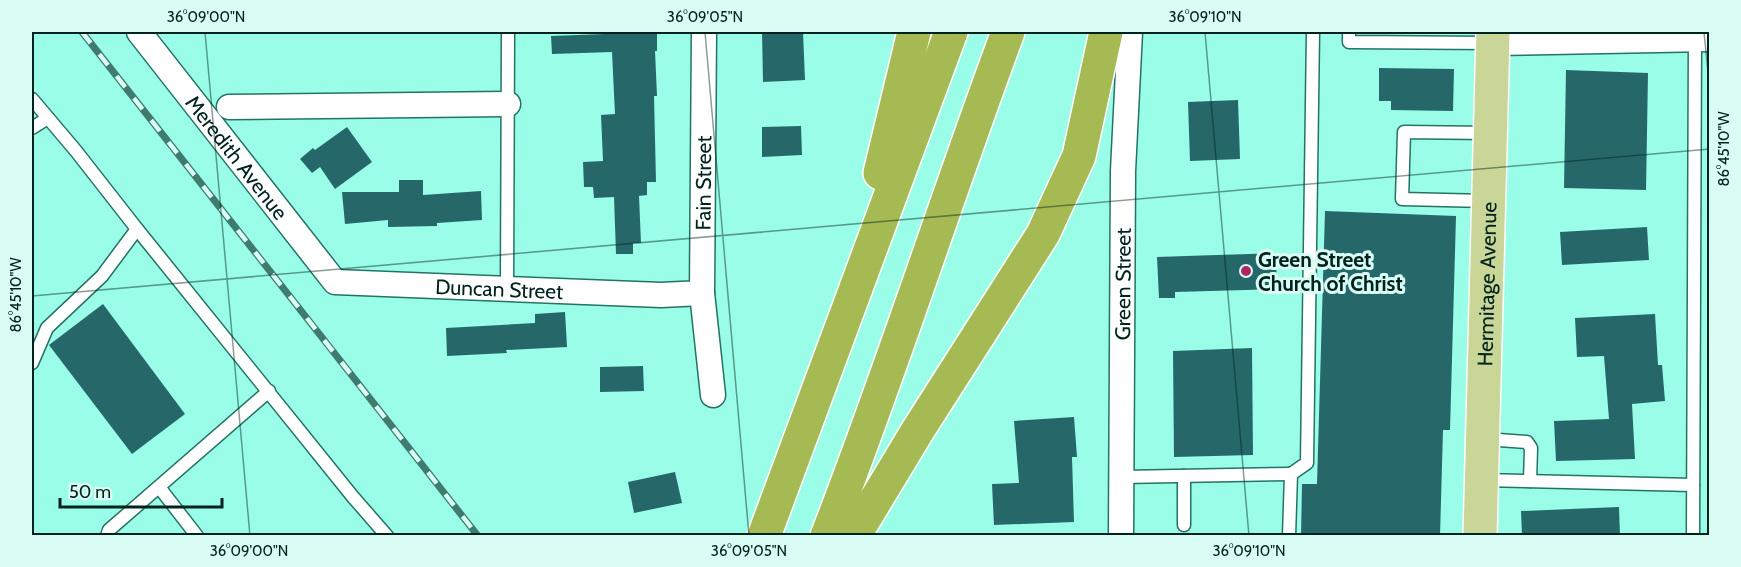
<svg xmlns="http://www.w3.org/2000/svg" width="1741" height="567" viewBox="0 0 1741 567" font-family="Cabin,sans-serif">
	<rect width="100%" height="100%" fill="#99fde7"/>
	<g fill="#26686a">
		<polygon points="657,32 657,51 655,51 657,96 654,96 656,182 647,182 647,195 639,196 641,243 633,243 633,254 616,254 614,197 594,198 593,187 584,187 583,162 603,161 601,115 615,114 612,52 552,54 551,36"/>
		<polygon points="762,32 803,32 805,80 763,82"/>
		<polygon points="1379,68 1454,69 1453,111 1391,110 1391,101 1379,101"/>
		<polygon points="1566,70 1648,73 1646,190 1564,188"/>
		<polygon points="1238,100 1240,159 1190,161 1188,102"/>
		<polygon points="801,126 802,155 762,157 762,127"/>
		<polygon points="347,127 372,162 335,189 320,167 312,173 300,159 313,148 315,150"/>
		<polygon points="399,180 423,180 423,195 481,191 482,220 437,223 437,226 388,227 388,220 345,224 342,192 399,192"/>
		<polygon points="1325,211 1456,216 1450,430 1443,430 1440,536 1301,536 1302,484 1317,484"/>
		<polygon points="1647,227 1649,260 1562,265 1560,232"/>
		<polygon points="1276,253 1277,289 1175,292 1175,298 1159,298 1157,257"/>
		<polygon points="103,304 185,414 132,454 49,345"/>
		<polygon points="565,312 567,347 506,350 507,353 447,356 446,328 535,323 535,314"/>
		<polygon points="1655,314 1658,365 1662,365 1665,401 1632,404 1635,459 1556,461 1554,421 1609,419 1604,356 1577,357 1575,318"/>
		<polygon points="1252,348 1253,455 1174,457 1173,351"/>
		<polygon points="643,366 644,391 600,392 600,367"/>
		<polygon points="1074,417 1077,457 1072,457 1074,522 994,525 992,484 1019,483 1014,421"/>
		<polygon points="675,472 682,503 634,513 628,482"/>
		<polygon points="1619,507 1620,536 1522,536 1521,511"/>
	</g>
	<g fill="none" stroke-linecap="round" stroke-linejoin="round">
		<defs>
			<g id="service">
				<polyline points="1349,32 1349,42 1492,43"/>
				<polyline points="32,99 76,151 137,229 102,276 47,328 32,363"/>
				<polyline points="32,128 48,118"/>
				<polyline points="1487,201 1402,199 1404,132 1489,133"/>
				<polyline points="137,229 353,497 387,536"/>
				<polyline points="507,289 508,32"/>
				<polyline points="1485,439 1527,442 1531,448 1530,481"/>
				<polyline points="1184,476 1184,525"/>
				<polyline points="1122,477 1291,474"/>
				<polyline points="1481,480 1693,485"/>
				<polyline points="159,487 197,536"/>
				<polyline points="107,536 109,530 269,391"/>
				<polyline points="1289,536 1291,474 1307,463 1313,32"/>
				<polyline points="1693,536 1695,36"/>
			</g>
			<g id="minor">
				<path id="s1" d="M139,32L335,282L661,295L702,293L704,32"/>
				<polyline points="1493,43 1710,39"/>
				<polyline points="229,107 508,104"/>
				<polyline points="702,293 713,395"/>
				<path id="s2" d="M1121,536L1123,171L1130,32"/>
			</g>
			<g id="primary">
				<path id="s3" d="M1480,536L1493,32"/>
			</g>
			<g id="motorway">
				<polyline points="880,173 914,32"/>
				<polyline points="764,536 951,32"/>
				<path d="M827,536C892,369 946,199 1008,32"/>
				<polyline points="854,536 918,430 1043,234 1079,156 1106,32"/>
			</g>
		</defs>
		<use href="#service" stroke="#247365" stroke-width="15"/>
		<use href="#minor" stroke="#247365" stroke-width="27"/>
		<use href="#primary" stroke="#fff" stroke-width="36"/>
		<use href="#motorway" stroke="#fff" stroke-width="36"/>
		<use href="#service" stroke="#fff" stroke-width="12"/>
		<use href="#minor" stroke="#fff" stroke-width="24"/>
		<use href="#primary" stroke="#cad698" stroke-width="33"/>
		<use href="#motorway" stroke="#a6ba54" stroke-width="33"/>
		<defs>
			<polyline id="rail" points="82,32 478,536"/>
		</defs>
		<use href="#rail" stroke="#3f7b6e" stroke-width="7"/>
		<use href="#rail" stroke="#d9fdf4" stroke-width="4.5" stroke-dasharray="14" stroke-linecap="butt"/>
	</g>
	<path fill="none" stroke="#02231d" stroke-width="1.5" stroke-opacity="0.45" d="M205,32L250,536M705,32L749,536M1205,32L1249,536M1704,32L1710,92M32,296L1710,149"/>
	<circle fill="#af2564" stroke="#d9fdf4" stroke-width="2" cx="1246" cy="271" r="6"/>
	<g text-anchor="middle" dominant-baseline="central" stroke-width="6" stroke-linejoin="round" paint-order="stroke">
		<g font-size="21" fill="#02231d" stroke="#d9fdf4">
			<text stroke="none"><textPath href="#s1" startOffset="159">Meredith Avenue</textPath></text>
			<text stroke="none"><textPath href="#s1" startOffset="795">Fain Street</textPath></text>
			<text stroke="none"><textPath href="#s2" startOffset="252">Green Street</textPath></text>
			<text stroke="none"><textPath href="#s3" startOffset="252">Hermitage Avenue</textPath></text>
			<text stroke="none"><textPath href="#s1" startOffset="482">Duncan Street</textPath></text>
		</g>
		<g font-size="21" font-weight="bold" fill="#02231d" stroke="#d9fdf4" text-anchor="start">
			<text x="1258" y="259">Green Street<tspan x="1258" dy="24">Church of Christ</tspan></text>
		</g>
	</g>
	<rect width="1741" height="567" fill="none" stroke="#d9fdf4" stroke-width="66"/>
	<path d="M60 498v9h162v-9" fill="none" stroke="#02231d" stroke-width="3"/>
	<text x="69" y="498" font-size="18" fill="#02231d" stroke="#d9fdf4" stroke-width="4.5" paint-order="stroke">50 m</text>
	<rect x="33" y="33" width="1675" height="501" fill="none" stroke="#02231d" stroke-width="2"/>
	<g font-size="15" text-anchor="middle" fill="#02231d">
		<text x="206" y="22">36°09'00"N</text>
		<text x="705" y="22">36°09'05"N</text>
		<text x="1205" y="22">36°09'10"N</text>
		<text transform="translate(1724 149) rotate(-90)" y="5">86°45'10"W</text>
		<text transform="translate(16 295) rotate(-90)" y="5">86°45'10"W</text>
		<text x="249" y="556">36°09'00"N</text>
		<text x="749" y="556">36°09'05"N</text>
		<text x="1249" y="556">36°09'10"N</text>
	</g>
</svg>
